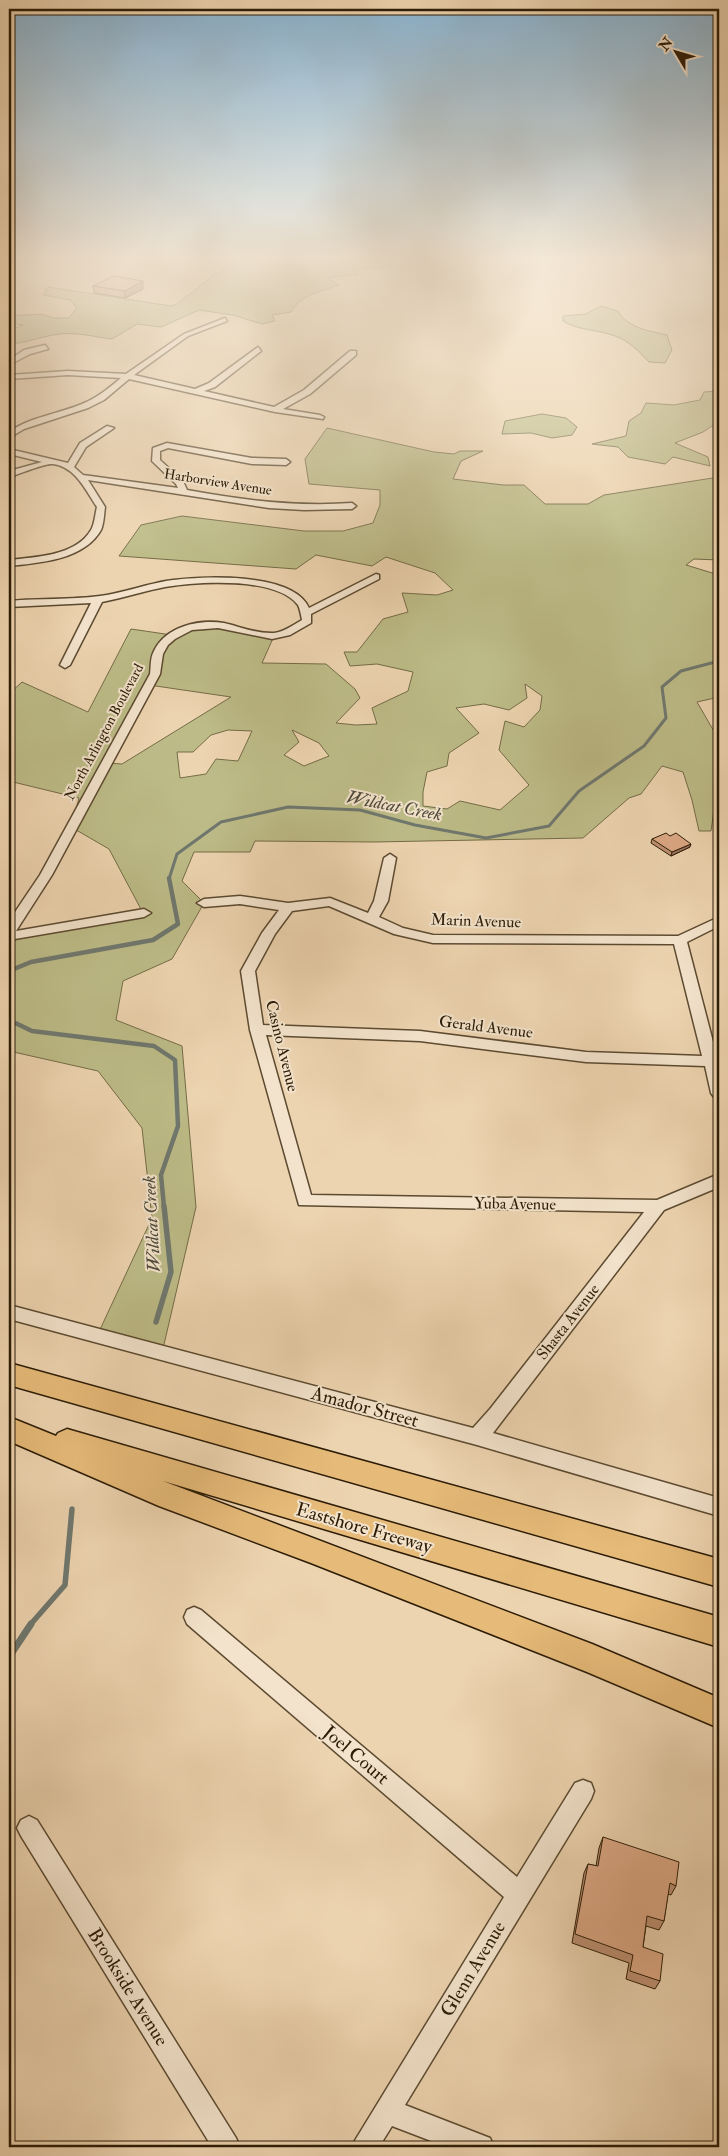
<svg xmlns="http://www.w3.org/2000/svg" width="728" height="2156" viewBox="0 0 728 2156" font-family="'IM FELL Double Pica',serif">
	<rect width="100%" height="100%" fill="#edd4b0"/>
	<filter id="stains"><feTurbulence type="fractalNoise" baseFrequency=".004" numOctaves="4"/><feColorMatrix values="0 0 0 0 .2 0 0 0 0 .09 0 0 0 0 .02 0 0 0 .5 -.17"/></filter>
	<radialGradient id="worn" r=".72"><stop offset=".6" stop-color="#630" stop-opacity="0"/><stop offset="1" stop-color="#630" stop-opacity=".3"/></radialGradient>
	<g fill="#bdbc88" stroke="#746c47" fill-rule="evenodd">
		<path d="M226,259H393L391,261L396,265L383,268H354L358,274L328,278L339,285C321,292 301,294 291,312L272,315L275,321L262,324L233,315L199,310L161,327L137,324L112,339C95,337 77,332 60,334C42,336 27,343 9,344V330L23,325L9,323V316L41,314L53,318H69L77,308L70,300L43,295L48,287L171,306L177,304L215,274L232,265Z"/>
		<path d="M601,306L618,311C627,328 650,331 667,335L672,350L665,363L649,362C639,351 629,341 615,336C597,329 579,331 563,321V316L586,314Z"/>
		<polygon points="719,391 719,427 712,426 703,432 675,443 708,457 710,466 673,457 665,464 628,457 618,447 592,444 626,436 629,421 641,413 646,403 674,405 700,400 704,392"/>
		<polygon points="542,414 566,418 577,427 572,435 552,438 531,433 502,434 505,421"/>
		<path d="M327,428L434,452L454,454L460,451H483L461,461L453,479L503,485H524L545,504H588L604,495L719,477V560L694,559L686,565L719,575V697L697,702L719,740V774L711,831H699L692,800L683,772L662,766L641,794L629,798L583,838L374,842L255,841L250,852H194L182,881L204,903L172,959L123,981L116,1020L182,1046L196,1207L162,1353L97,1336L152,1218L142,1128L98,1071L9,1051V936L143,913L109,849L71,827L79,798L9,781V694L22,682L88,712L131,629L172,635L193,627L225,626L274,636L262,663L326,664L355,689L360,698L336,723L356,725L377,724L372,708L408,691L413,672L377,664L350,666L344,652H357L383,619L408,612L402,593L437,595L453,590L435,573L386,557L372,566L316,555L296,569L119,556L141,525L182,516L304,531H343L373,523L380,505V490L309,484L305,459ZM525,684L542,696L540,710L524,727L505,721L499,750L529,785L500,810L460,801L447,809L423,806V792L427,772L447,766L449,753L479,733L456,708L484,704L509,710L527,698ZM149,685L231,697L122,764L106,763ZM228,730L252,731L238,761L216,759L206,774L180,778L177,752H193L211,735ZM292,730L319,743L329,756L304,766L284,755L299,742Z"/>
	</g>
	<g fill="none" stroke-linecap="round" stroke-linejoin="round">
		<polyline stroke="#6f786f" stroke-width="3" points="169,879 177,854 221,822 288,807 360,810 415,825 486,838 549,826 579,791 644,746 666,718 662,687 681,671 719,661"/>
		<g stroke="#6f786f" stroke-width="4.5">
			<polyline points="9,971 31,962 153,940 178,924 169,878"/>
			<polyline points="9,1020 32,1031 154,1046 175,1060 178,1126 161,1175 164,1207"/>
		</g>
		<g stroke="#6f786f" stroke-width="5.5">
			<polyline points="156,1322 171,1272 164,1206"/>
			<polyline points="30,1625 65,1585 72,1509"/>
		</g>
		<polyline stroke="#6f786f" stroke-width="7" points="9,1657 31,1624"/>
		<defs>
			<g id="minor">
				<polygon points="89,259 95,259 97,261 94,263"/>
				<path d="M225,318L227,321L188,336L134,375L195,389L209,383L258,347L261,351L215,387L204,391L274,407L304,390L350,351H356V355L310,394L283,409L320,415L324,417L323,419L275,412L129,379L104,400L88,408L24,429L9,438V432C30,417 58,414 82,404C97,398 109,388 121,378L68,375L9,379V375L68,371L126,374L184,334Z"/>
				<polygon points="45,345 48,349 30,354 9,365 9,360 24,350"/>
				<path d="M107,426L114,428L86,447L74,467L83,475L178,488L176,484L152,461L153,448L167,443L252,458L286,459L290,462L286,465L252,464L168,448L160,451V460L183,481L187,490C242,500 296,507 352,503L356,506L352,509L304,510L269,508L88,480L105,507C104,514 104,523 101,530C84,560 39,563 9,566V560C35,557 76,556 91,530C95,523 95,514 97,507C86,491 76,467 53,464C44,463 20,474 9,477V471L42,462L9,454V449L68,463L80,443Z"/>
				<path d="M376,574L379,575V579L311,614V623L290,635L272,639L218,628L192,630L175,639L168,645L163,654L160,674L52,875L16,931L144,909L151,913L144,917L9,940V921L40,875L150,674C151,667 150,658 154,651C166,626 199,619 224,623C241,627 257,634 274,633C284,632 293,625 302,620C301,615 300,609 298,605C276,576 197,582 165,587C144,591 123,598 102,602L70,665L65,668L60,665L91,603L9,607V601C39,598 70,600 100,596C122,593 144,585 166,581C199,576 293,571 309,608Z"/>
				<path d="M390,854L396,858L388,901L379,917L403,928L433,935L678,936L719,917V926L687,942L719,1065V1098L714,1097L711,1093L705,1066L586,1062L420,1041L266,1035L311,1195L657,1200L719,1174V1187L664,1210L493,1433L719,1498V1516L477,1445L9,1319V1305L473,1428L490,1409L644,1212L299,1205L250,1030L241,971L262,933L279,910L240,904L204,907L197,903L204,899L240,896L288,903L330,898L368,913L374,901L384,858ZM329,906L394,934L433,943L674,944L702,1056L586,1052L420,1031L263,1025L255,971L275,934L292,911Z"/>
				<polygon points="194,1607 201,1610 517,1877 575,1783 583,1780 591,1783 594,1791 591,1799 405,2105 490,2138 494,2147 447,2147 392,2126 379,2147 351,2147 504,1897 187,1624 184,1617 187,1610"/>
				<polygon points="29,1816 37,1820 236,2138 240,2147 212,2147 21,1836 17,1828 21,1820"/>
			</g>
			<g id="highway">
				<polygon points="9,1363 719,1559 719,1587 9,1385"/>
				<polygon points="9,1417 56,1436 58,1433 67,1429 719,1617 719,1647 163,1481 592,1644 719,1698 719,1728 587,1672 311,1563 159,1506 9,1441"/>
			</g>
		</defs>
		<use href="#minor" stroke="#5c4a30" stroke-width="3"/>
		<use href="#highway" stroke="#2c1c06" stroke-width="3"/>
		<use href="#minor" fill="#f3e3cc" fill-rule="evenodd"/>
		<use href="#highway" fill="#e6ba78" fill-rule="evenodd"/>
	</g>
	<g fill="#be9072" stroke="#2c1c06">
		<polygon points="93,286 143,289 125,298 94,293"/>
		<polygon points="652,839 690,847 671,856 651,843"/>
		<polygon points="603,1837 676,1886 671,1895 668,1894 664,1921 659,1930 646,1926 643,1947 660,1981 655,1989 626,1979 629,1963 572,1943 584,1873 588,1864 596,1866 599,1848"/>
	</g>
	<g fill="#9b765d" stroke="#2c1c06">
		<polygon points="143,281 143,289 125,298 125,291"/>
		<polygon points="691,844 690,847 671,856 672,852"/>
	</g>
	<g fill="#dda885" stroke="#2c1c06">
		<polygon points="113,276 143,281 125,291 93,286"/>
		<polygon points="666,833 670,836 676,833 691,844 672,852 652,839"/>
		<polygon points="603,1837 679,1862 676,1886 670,1883 664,1921 647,1916 643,1947 663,1954 660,1981 630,1971 633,1955 575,1934 588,1864 598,1866"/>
	</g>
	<linearGradient id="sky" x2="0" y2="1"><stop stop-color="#89b5d4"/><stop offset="0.46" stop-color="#f7ecdb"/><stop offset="1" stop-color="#f7ecdb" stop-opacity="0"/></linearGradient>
	<rect width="728" height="561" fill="url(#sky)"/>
	<g text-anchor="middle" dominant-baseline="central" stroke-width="4" stroke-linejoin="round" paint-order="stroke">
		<g font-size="14" fill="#2c1c06" stroke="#f3e3cc">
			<text transform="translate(218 482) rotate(9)">Harborview Avenue</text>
			<text transform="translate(104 732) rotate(-62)">North Arlington Boulevard</text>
		</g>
		<g font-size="16" fill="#2c1c06" stroke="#f3e3cc">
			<text transform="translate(476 921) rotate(2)">Marin Avenue</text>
			<text transform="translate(486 1027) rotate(7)">Gerald Avenue</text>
			<text transform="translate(282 1046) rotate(76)">Casino Avenue</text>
			<text transform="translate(515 1204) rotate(1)">Yuba Avenue</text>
			<text transform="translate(568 1322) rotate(-52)">Shasta Avenue</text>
		</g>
		<g font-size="18" font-style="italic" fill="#4e4a3b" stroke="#f3e3cc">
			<text transform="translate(394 806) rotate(11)">Wildcat Creek</text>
			<text transform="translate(152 1224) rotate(-93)">Wildcat Creek</text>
		</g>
		<g font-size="19" fill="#2c1c06" stroke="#f3e3cc">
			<text transform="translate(365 1407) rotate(15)">Amador Street</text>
			<text transform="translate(364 1528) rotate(16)">Eastshore Freeway</text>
			<text transform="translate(356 1755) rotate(40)">Joel Court</text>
			<text transform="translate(473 1969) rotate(-59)">Glenn Avenue</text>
			<text transform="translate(128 1987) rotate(58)">Brookside Avenue</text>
		</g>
	</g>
	<rect width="728" height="2156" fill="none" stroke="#edd4b0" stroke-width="30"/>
	<rect x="10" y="10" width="708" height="2136" fill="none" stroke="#2c1c06" stroke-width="2.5"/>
	<rect x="15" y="15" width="698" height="2126" fill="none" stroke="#2c1c06"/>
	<g transform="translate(676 52) rotate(308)" stroke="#f3e3cc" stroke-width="4" paint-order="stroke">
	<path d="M0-4L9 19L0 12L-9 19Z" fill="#2c1c06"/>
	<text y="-8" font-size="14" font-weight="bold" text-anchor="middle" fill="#2c1c06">N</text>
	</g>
	<rect width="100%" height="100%" filter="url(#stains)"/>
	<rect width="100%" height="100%" fill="url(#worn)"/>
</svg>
